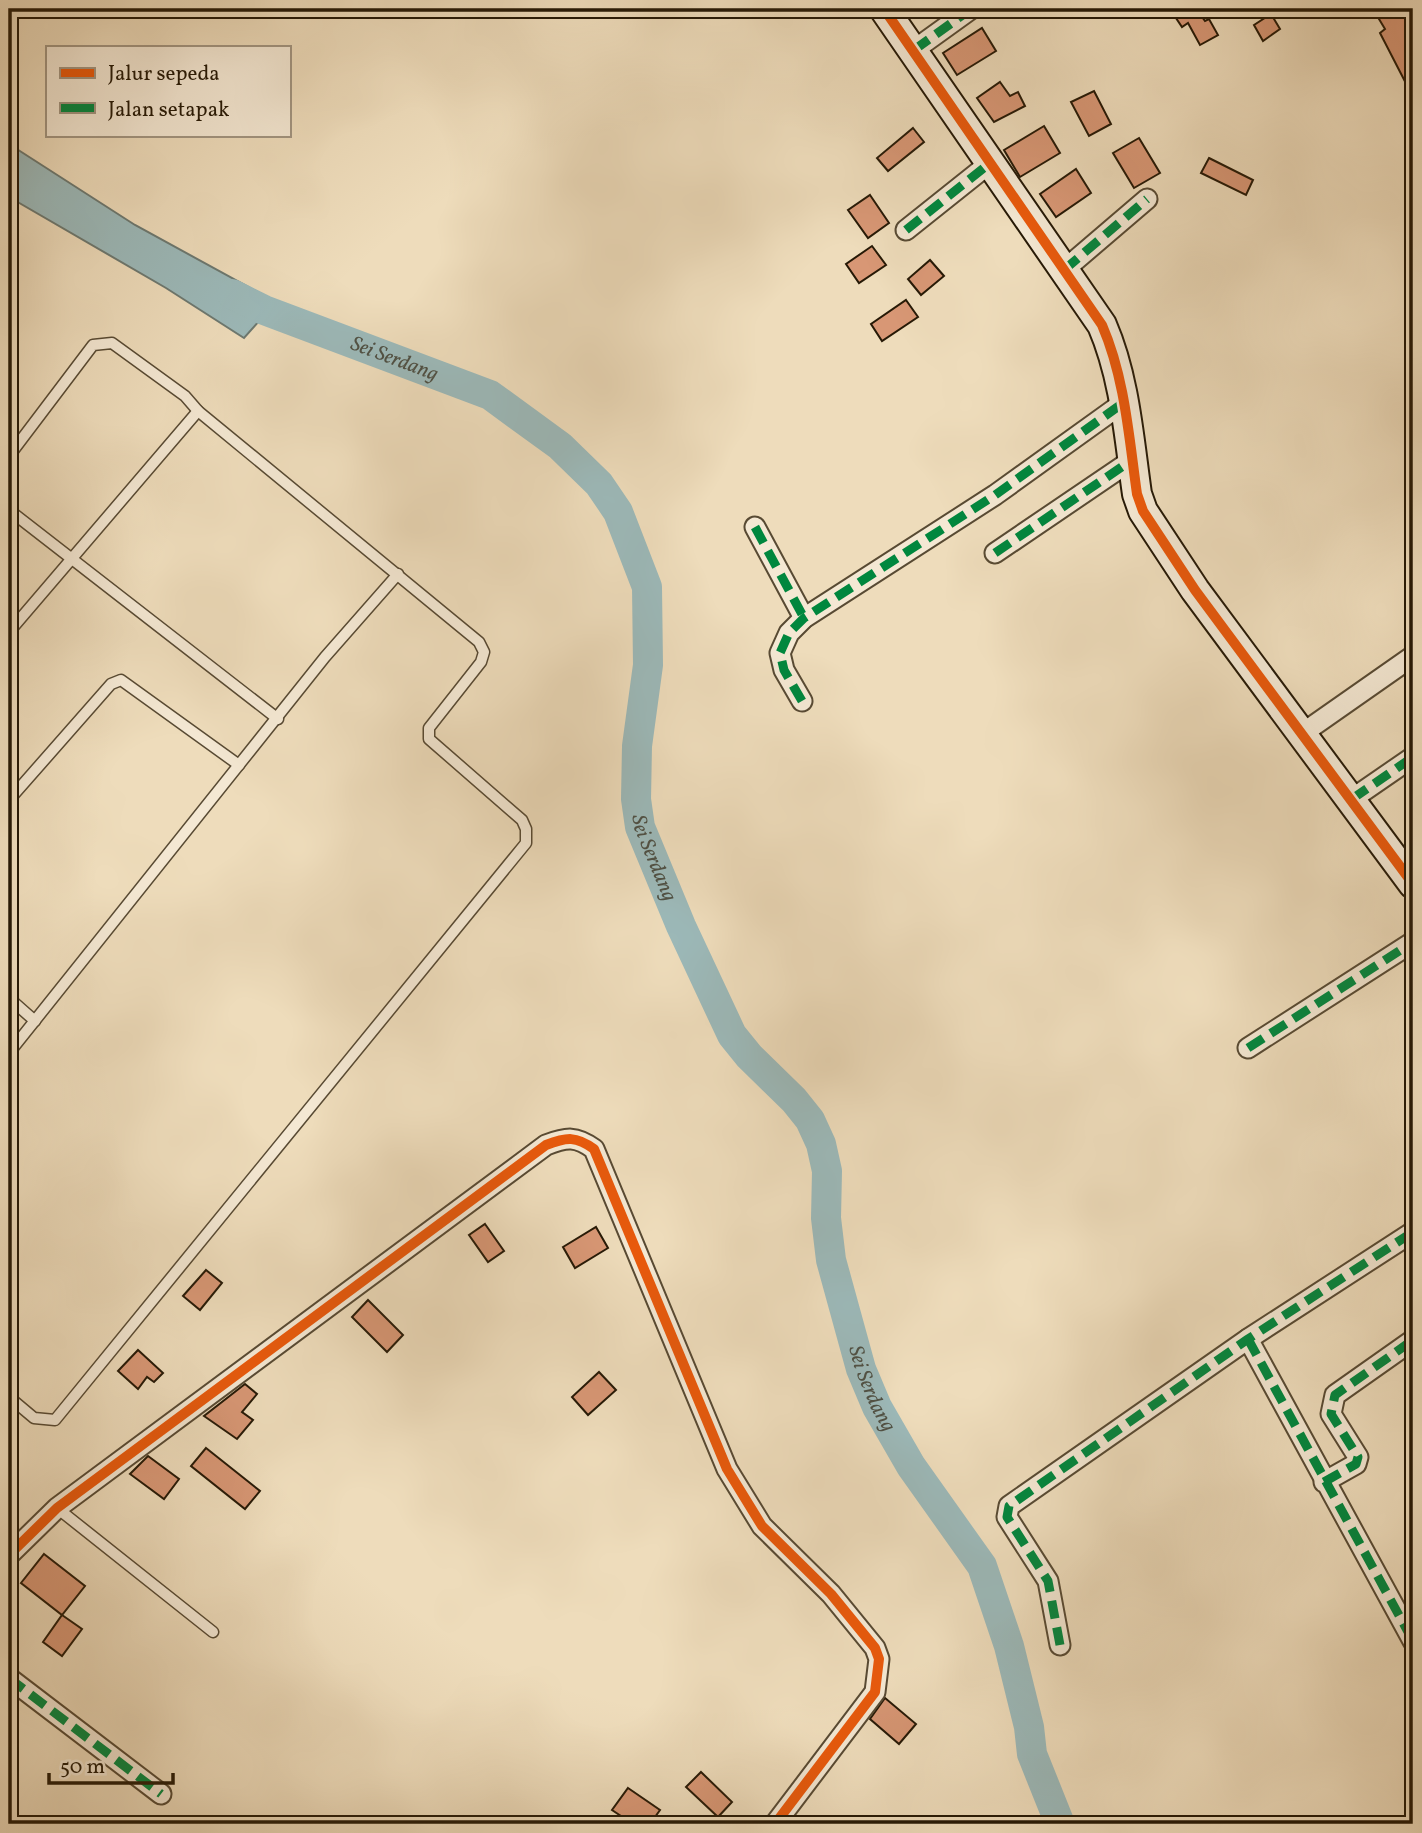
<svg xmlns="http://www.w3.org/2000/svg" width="1422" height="1833" viewBox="0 0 1422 1833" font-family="Vollkorn,serif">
	<rect width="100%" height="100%" fill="#eedcbb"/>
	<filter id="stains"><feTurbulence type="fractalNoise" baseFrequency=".00286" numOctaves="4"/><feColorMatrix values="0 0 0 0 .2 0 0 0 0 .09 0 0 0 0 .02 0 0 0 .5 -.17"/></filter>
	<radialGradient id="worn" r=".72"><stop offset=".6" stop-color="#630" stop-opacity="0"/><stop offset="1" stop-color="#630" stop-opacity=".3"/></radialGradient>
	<polygon fill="#9cb9b9" stroke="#6d7971" stroke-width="2" points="9,144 135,225 276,302 244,338 166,288 9,197"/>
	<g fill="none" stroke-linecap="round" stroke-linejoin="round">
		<path stroke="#9cb9b9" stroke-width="30" id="s1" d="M232,294L264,310L490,395L560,446L599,484L618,512L647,587L648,665L637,746L636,799L640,827L681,926L732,1035L749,1056L794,1100L810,1120L821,1144L827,1171L826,1218L831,1260L861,1369L877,1407L911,1466L982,1566L1009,1646L1029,1727L1032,1754L1060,1824"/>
	</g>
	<g fill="#d89775" stroke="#261906" stroke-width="2">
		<polygon points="1170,9 1208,9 1200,14 1205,21 1209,19 1218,35 1200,45 1188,23 1182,27"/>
		<polygon points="1373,9 1403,9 1413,27 1413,97 1380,33 1385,29"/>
		<polygon points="1271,14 1280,29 1263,41 1254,25"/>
		<polygon points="982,28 996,51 957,75 943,53"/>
		<polygon points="1000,82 1010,96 1018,92 1025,106 994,122 977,98"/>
		<polygon points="1094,91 1111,124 1089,136 1071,102"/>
		<polygon points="1044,126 1060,153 1020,177 1004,150"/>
		<polygon points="913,128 924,142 888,171 877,158"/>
		<polygon points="1139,138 1160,173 1134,188 1113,153"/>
		<polygon points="1209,158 1253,180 1246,195 1201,173"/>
		<polygon points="1076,169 1091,193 1056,217 1040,194"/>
		<polygon points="870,195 889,223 868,238 848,210"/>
		<polygon points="872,246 886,265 859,283 846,264"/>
		<polygon points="930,260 944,276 921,295 908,279"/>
		<polygon points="906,300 918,317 882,341 871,324"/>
		<polygon points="485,1224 504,1251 488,1262 469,1235"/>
		<polygon points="596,1227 608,1248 575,1268 563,1247"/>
		<polygon points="206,1270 222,1283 200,1310 183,1296"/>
		<polygon points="368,1300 403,1335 387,1352 352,1317"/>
		<polygon points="138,1350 163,1373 154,1382 147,1377 138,1389 118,1371"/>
		<polygon points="599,1372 616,1390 588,1415 572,1397"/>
		<polygon points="245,1384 257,1394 242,1412 253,1420 237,1439 204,1416"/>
		<polygon points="206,1448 260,1491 245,1509 191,1466"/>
		<polygon points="148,1456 179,1479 164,1499 130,1474"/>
		<polygon points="44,1554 85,1586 62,1615 21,1583"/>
		<polygon points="62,1615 82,1629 62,1656 43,1642"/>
		<polygon points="885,1698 916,1724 899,1744 870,1719"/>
		<polygon points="701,1772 732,1802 718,1817 686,1787"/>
		<polygon points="628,1788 660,1810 650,1824 633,1824 612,1810"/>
	</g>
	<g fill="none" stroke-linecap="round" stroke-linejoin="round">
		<defs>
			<g id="lane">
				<polyline points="9,456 93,345 112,343 185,396 198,411 479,642 484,652 481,662 429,728 429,739 522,820 526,829 526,843 55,1420 34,1418 9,1397"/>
				<polyline points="9,510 278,719"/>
				<polyline points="9,632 198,411"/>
				<polyline points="9,800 111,684 121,680 239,765"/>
				<polyline points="9,998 35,1021"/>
				<polyline points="9,1053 325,657 398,574"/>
				<polyline points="57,1508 213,1632"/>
			</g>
			<g id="street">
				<polyline points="914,50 971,9"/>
				<polyline points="906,230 990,163"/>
				<polyline points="1064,270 1147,199"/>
				<polyline points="755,527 804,618"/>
				<polyline points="995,553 1132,460"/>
				<polyline points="802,701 784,670 780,653 789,633 804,618 995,495 1123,403"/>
				<polyline points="1303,733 1413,656"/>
				<polyline points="1352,799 1413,757"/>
				<polyline points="1248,1048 1413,942"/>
				<polyline points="1248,1339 1413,1641"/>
				<polyline points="1324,1482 1356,1464 1358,1457 1331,1414 1335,1395 1413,1340"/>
				<path d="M9,1555L57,1508L546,1145C567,1137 576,1136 594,1149L727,1469L762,1526L831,1594L875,1648L879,1659L875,1692L775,1824"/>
				<polyline points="1060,1645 1048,1581 1007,1517 1009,1506 1248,1339 1413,1232"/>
				<polyline points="9,1678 161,1794"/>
			</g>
			<path id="secondary" d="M884,9L1102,325C1125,378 1129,438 1137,494L1143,511L1195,590L1413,884"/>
		</defs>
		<use href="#lane" stroke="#584a33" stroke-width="13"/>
		<use href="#street" stroke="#584a33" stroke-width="23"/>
		<use href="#secondary" stroke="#261906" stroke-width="32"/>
		<use href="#lane" stroke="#f4e8d3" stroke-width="10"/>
		<use href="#street" stroke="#f4e8d3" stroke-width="19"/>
		<use href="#secondary" stroke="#f4e8d3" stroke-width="28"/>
		<g stroke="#00873e" stroke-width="9" stroke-dasharray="18 9" stroke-linecap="butt">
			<polyline points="914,50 971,9"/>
			<polyline points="906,230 990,163"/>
			<polyline points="1064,270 1147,199"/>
			<polyline points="755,527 804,618"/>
			<polyline points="995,553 1132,460"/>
			<polyline points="802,701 784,670 780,653 789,633 804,618 995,495 1123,403"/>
			<polyline points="1352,799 1413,757"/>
			<polyline points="1248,1048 1413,942"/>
			<polyline points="1248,1339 1413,1641"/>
			<polyline points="1324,1482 1356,1464 1358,1457 1331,1414 1335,1395 1413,1340"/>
			<polyline points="1060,1645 1048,1581 1007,1517 1009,1506 1248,1339 1413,1232"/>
			<polyline points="9,1678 161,1794"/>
		</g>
		<defs>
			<g id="cycleway">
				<path d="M884,9L1102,325C1125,378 1129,438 1137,494L1143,511L1195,590L1413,884"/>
				<path d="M9,1555L57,1508L546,1145C567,1137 576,1136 594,1149L727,1469L762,1526L831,1594L875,1648L879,1659L875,1692L775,1824"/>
			</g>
		</defs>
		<use href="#cycleway" stroke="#f4e8d3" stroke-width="15"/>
		<use href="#cycleway" stroke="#e8590c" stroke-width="10"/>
	</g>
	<g text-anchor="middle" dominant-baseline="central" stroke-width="5" stroke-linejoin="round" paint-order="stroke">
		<g font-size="21" font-style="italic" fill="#4f5145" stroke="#f4e8d3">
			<text stroke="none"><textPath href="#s1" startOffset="175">Sei Serdang</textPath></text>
			<text stroke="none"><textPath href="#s1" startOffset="807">Sei Serdang</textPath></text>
			<text stroke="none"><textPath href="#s1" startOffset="1395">Sei Serdang</textPath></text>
		</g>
	</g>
	<rect width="1422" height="1833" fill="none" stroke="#eedcbb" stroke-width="35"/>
	<rect x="10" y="10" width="1401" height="1812" fill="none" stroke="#261906" stroke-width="3.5"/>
	<rect x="18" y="18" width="1387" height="1798" fill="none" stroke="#261906" stroke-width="2"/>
	<rect x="46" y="46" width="245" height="91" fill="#f4e8d3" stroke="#a29581" stroke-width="2"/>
	<rect x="60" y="68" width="35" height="10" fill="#e8590c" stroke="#a29581" stroke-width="2"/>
	<text x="108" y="80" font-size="21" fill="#261906">Jalur sepeda</text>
	<rect x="60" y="103" width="35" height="10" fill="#00873e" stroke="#a29581" stroke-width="2"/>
	<text x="108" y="116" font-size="21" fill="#261906">Jalan setapak</text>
	<path d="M49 1773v10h124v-10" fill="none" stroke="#261906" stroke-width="3.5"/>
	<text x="60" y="1773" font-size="21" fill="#261906" stroke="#f4e8d3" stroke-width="5" paint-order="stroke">50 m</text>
	<rect width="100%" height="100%" filter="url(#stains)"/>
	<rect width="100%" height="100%" fill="url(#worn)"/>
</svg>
